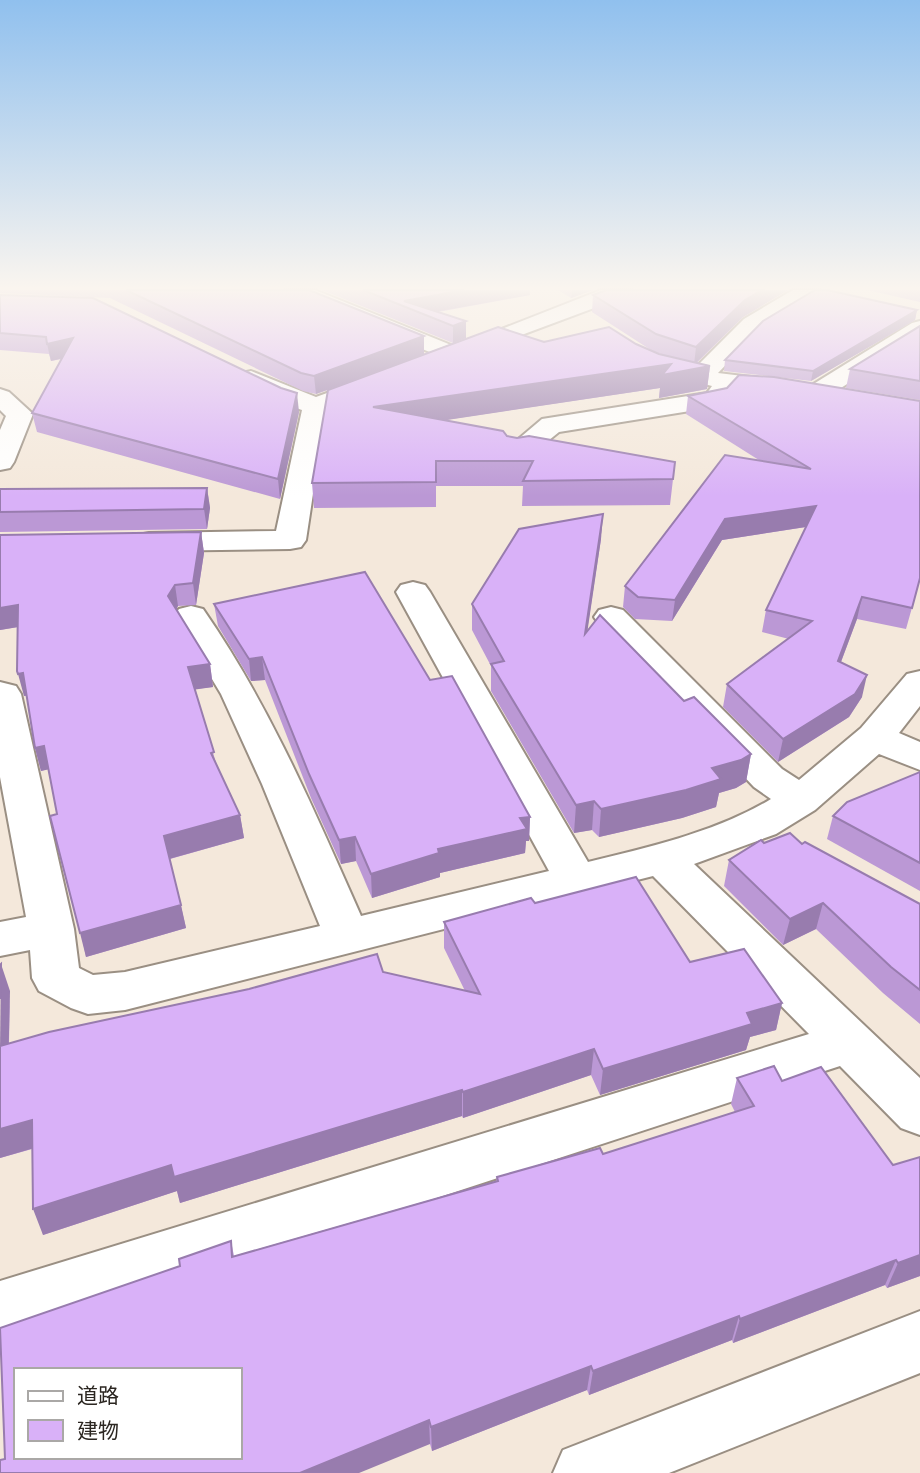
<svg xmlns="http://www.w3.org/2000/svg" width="920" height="1473" viewBox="0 0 920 1473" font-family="'Sofia Sans Condensed','Noto Sans JP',sans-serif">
	<rect width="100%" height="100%" fill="#f4e8db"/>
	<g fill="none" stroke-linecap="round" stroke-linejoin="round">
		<defs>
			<g id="minor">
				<polygon points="285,290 315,290 456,347 601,290 632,290 629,295 452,361 288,295"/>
				<polygon points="793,290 820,290 760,329 718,373 792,382 796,387 792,392 783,395 735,391 724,404 715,407 559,432 527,458 517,460 507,458 503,452 542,419 707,393 712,386 648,370 645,365 648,360 657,358 696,367 744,319"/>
				<polygon points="920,321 920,338 825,398 816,401 807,398 803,393 807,388 912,323"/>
				<polygon points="251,371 316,397 374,376 383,379 387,384 383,389 325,414 306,540 301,547 290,549 149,551 138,549 133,542 138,535 149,533 276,531 302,410 284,404 242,383 239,378 242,373"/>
				<polygon points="0,389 9,392 33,414 14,462 10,468 0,470 0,430 6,416 0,410"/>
				<path d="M413,582L425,585L430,592L588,862C650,847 716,832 771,799L754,787L599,624L594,617L599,610L611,607L623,610L782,769L799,780L861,728L907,674L920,671V706L899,733L920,742V770L879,754L815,810L776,834L694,864L920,1078V1135L901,1128L840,1066L0,1341V1281L809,1034L653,876L125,1010L88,1014L71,1008L39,991L32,978L30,950L0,956V922L26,917L0,777V682L16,686L21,694L74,929L79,968L93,975L125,972L320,926L262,784L221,694L174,616L179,609L191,606L203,609C269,704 314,810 361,916L549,871L396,592L401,585Z"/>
				<polygon points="920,1311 920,1373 669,1473 553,1473 563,1450"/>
			</g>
		</defs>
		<use href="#minor" stroke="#9a8f83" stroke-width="4"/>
		<use href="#minor" fill="#fff" fill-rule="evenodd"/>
	</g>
	<g fill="#bb98d5">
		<polygon points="0,290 309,290 424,354 453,343 322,290 530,290 530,295 438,312 466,338 636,344 659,354 665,355 654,352 592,312 593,295 606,290 788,290 743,317 697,363 710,366 707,389 659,398 660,388 445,420 507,436 675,462 670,505 522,506 523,486 436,486 436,507 314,508 312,483 328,390 316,394 303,391 110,298 0,293"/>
		<polygon points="558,290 593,290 571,298"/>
		<polygon points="867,290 920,290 920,302"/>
		<polygon points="0,295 299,412 280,499 37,432 32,413 62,359 51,361 49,354 0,350"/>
		<polygon points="917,310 915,320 811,381 724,371 725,360"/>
		<polygon points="920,326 920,400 846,388 850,369"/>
		<polygon points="688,396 920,401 920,579 906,629 857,619 841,662 862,697 849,717 778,762 723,707 727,684 789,639 762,632 766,610 806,527 722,540 672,621 635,619 623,607 625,586 762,462 686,414"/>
		<polygon points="207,488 210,508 207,529 0,532 0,489"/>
		<polygon points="201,532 204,553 196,605 178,606 176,610 210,664 213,687 195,689 216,763 240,815 244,838 170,859 186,928 86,957 48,769 41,771 35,748 27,696 24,696 18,627 0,630 0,535"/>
		<polygon points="601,539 587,631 684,701 751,754 746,782 736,788 719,793 716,807 682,818 599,837 592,830 574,833 491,691 491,666 472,630 472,604"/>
		<polygon points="214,604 430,680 530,817 529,841 526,841 525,853 440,873 440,877 372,898 356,861 341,864 311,798 265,680 251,681 218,626"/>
		<polygon points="920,772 920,891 827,839 833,816"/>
		<polygon points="764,843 802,844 920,904 920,1024 883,993 816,929 783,945 724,886 729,860"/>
		<polygon points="535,903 690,962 782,1003 776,1030 750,1037 746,1050 600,1095 591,1075 463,1118 462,1116 180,1203 177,1191 43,1235 32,1149 0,1158 10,991 9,1043 383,972 465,991 444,948 444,922"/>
		<polygon points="737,1078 782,1081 920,1276 887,1288 885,1285 733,1343 732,1340 589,1395 587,1390 432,1451 430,1444 5,1459 180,1266 231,1241 234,1256 496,1181 497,1177 603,1154 735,1112 731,1104"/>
	</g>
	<g fill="#987cae">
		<polygon points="464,290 530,290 530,295 423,314 404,301"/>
		<polygon points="572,290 593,290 571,298"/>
		<polygon points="762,290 788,290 743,317 694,365 696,347 745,300"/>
		<polygon points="917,310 915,320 811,381 813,371"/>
		<polygon points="466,321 466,338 453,343 453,326"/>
		<polygon points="424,336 424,354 316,394 314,376"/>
		<polygon points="73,338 76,355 51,361 47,344"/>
		<polygon points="671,364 710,366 707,389 659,398 660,388 374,431 373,407"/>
		<polygon points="297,393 299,412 280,499 278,479"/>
		<polygon points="207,488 210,508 207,529 204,509"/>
		<polygon points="816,506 812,526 722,540 672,621 675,600 725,519"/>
		<polygon points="603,514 601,539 583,661 585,634"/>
		<polygon points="201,532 204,553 196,605 193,583"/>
		<polygon points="175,585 178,606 172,617 168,596"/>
		<polygon points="862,597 857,619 833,683 838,661"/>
		<polygon points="18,605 24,626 0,630 0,608"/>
		<polygon points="262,657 265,680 251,681 249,659"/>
		<polygon points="210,664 213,687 192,690 188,667"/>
		<polygon points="23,673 29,695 24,696 18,674"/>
		<polygon points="867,675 862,697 849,717 778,762 783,739"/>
		<polygon points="44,746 50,769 41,771 35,748"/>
		<polygon points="751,754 746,782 736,788 719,793 716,807 682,818 599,837 601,809"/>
		<polygon points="594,801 592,830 574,833 576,805"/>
		<polygon points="240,815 244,838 169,859 164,836"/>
		<polygon points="530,817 529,841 526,841 525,853 440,873 440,877 372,898 371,874 520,818"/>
		<polygon points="355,837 356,861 341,864 339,840"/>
		<polygon points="823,903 816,929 783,945 790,919"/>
		<polygon points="181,905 186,928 86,957 80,933"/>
		<polygon points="1,964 10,991 8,1073 0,1051"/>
		<polygon points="782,1003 776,1030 750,1037 746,1050 600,1095 603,1069 747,1013"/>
		<polygon points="594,1049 591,1075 463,1118 463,1092"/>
		<polygon points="462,1090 462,1116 180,1203 177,1191 43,1235 33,1209 171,1165"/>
		<polygon points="32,1120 41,1146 0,1158 0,1129"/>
		<polygon points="920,1255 920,1276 887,1288 898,1263"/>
		<polygon points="896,1260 885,1285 733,1343 740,1319"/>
		<polygon points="739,1316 732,1340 589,1395 593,1371"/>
		<polygon points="591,1366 587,1390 432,1451 431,1427"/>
		<polygon points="429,1420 430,1444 359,1473 300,1473"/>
	</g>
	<g fill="#d9b1f8" stroke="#987cae" stroke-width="2" fill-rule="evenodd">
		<polygon points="126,290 309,290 424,336 314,376 301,373"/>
		<polygon points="363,290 464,290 404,301 466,321 453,326"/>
		<polygon points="606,290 762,290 745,300 696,347 656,334 593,295"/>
		<polygon points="815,290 827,290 917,310 813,371 725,360 763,321"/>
		<polygon points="0,295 93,298 281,388 297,393 278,479 32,413 73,338 47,344 46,337 0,333"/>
		<polygon points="920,326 920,381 850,369"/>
		<polygon points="498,327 544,342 609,327 636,344 659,354 710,366 662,375 671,364 373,407 503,431 507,436 517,438 529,436 675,462 673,479 523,481 533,461 436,461 436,482 312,483 328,390"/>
		<polygon points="739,375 774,377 920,401 920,578 912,608 862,597 838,661 867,675 855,694 783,739 727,684 812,621 766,610 816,506 725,519 675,600 638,597 625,586 725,455 811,469 688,396 727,388"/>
		<polygon points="207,488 204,509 0,512 0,489"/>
		<polygon points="603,514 585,634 600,615 684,701 694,697 751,754 741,760 712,768 721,779 686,790 601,809 594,801 576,805 491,664 504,661 472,604 519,529"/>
		<polygon points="201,532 193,583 175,585 168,596 210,664 188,667 214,752 211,753 240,815 164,836 181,905 80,933 50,816 57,814 44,746 35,748 23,673 18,674 17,671 18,605 0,608 0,535"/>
		<polygon points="365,572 430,680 452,676 530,817 520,818 527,829 438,849 439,853 371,874 355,837 339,840 309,774 262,657 249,659 214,604"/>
		<polygon points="920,772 920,863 833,816 847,802"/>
		<polygon points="790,833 802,844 805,842 920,904 920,990 891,967 823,903 790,919 729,860 761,840 764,843"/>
		<polygon points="636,877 690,962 744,949 782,1003 747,1013 752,1024 603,1069 594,1049 463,1092 462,1090 174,1177 171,1165 33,1209 32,1120 0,1129 0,1046 49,1032 249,989 377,954 383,972 480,994 444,922 531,898 535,903"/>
		<polygon points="1,964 0,999 0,965"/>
		<path d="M774,1066L782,1081L821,1067L893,1165L920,1157V1255L898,1263L896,1260L740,1319L739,1316L593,1371L591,1366L431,1427L429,1420L300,1473H0V1460L5,1459L0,1328L180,1266L179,1259L231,1241L232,1257L498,1181L497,1177L600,1148L603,1154L754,1106L737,1078ZM16,1370H240V1457H16Z"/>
	</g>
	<linearGradient id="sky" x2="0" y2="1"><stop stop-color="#90c0ee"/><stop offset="0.58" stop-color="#faf5ef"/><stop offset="1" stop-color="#faf5ef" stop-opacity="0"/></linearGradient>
	<rect width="920" height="496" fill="url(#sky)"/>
	<rect x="14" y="1368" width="228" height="91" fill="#ffffff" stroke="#aaa8a6" stroke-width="2"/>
	<rect x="28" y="1391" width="35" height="10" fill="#ffffff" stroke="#aaa8a6" stroke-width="2"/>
	<text x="77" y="1403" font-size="21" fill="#2b2621">道路</text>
	<rect x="28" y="1420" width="35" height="21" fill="#d9b1f8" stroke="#aaa8a6" stroke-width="2"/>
	<text x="77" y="1438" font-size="21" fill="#2b2621">建物</text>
</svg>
